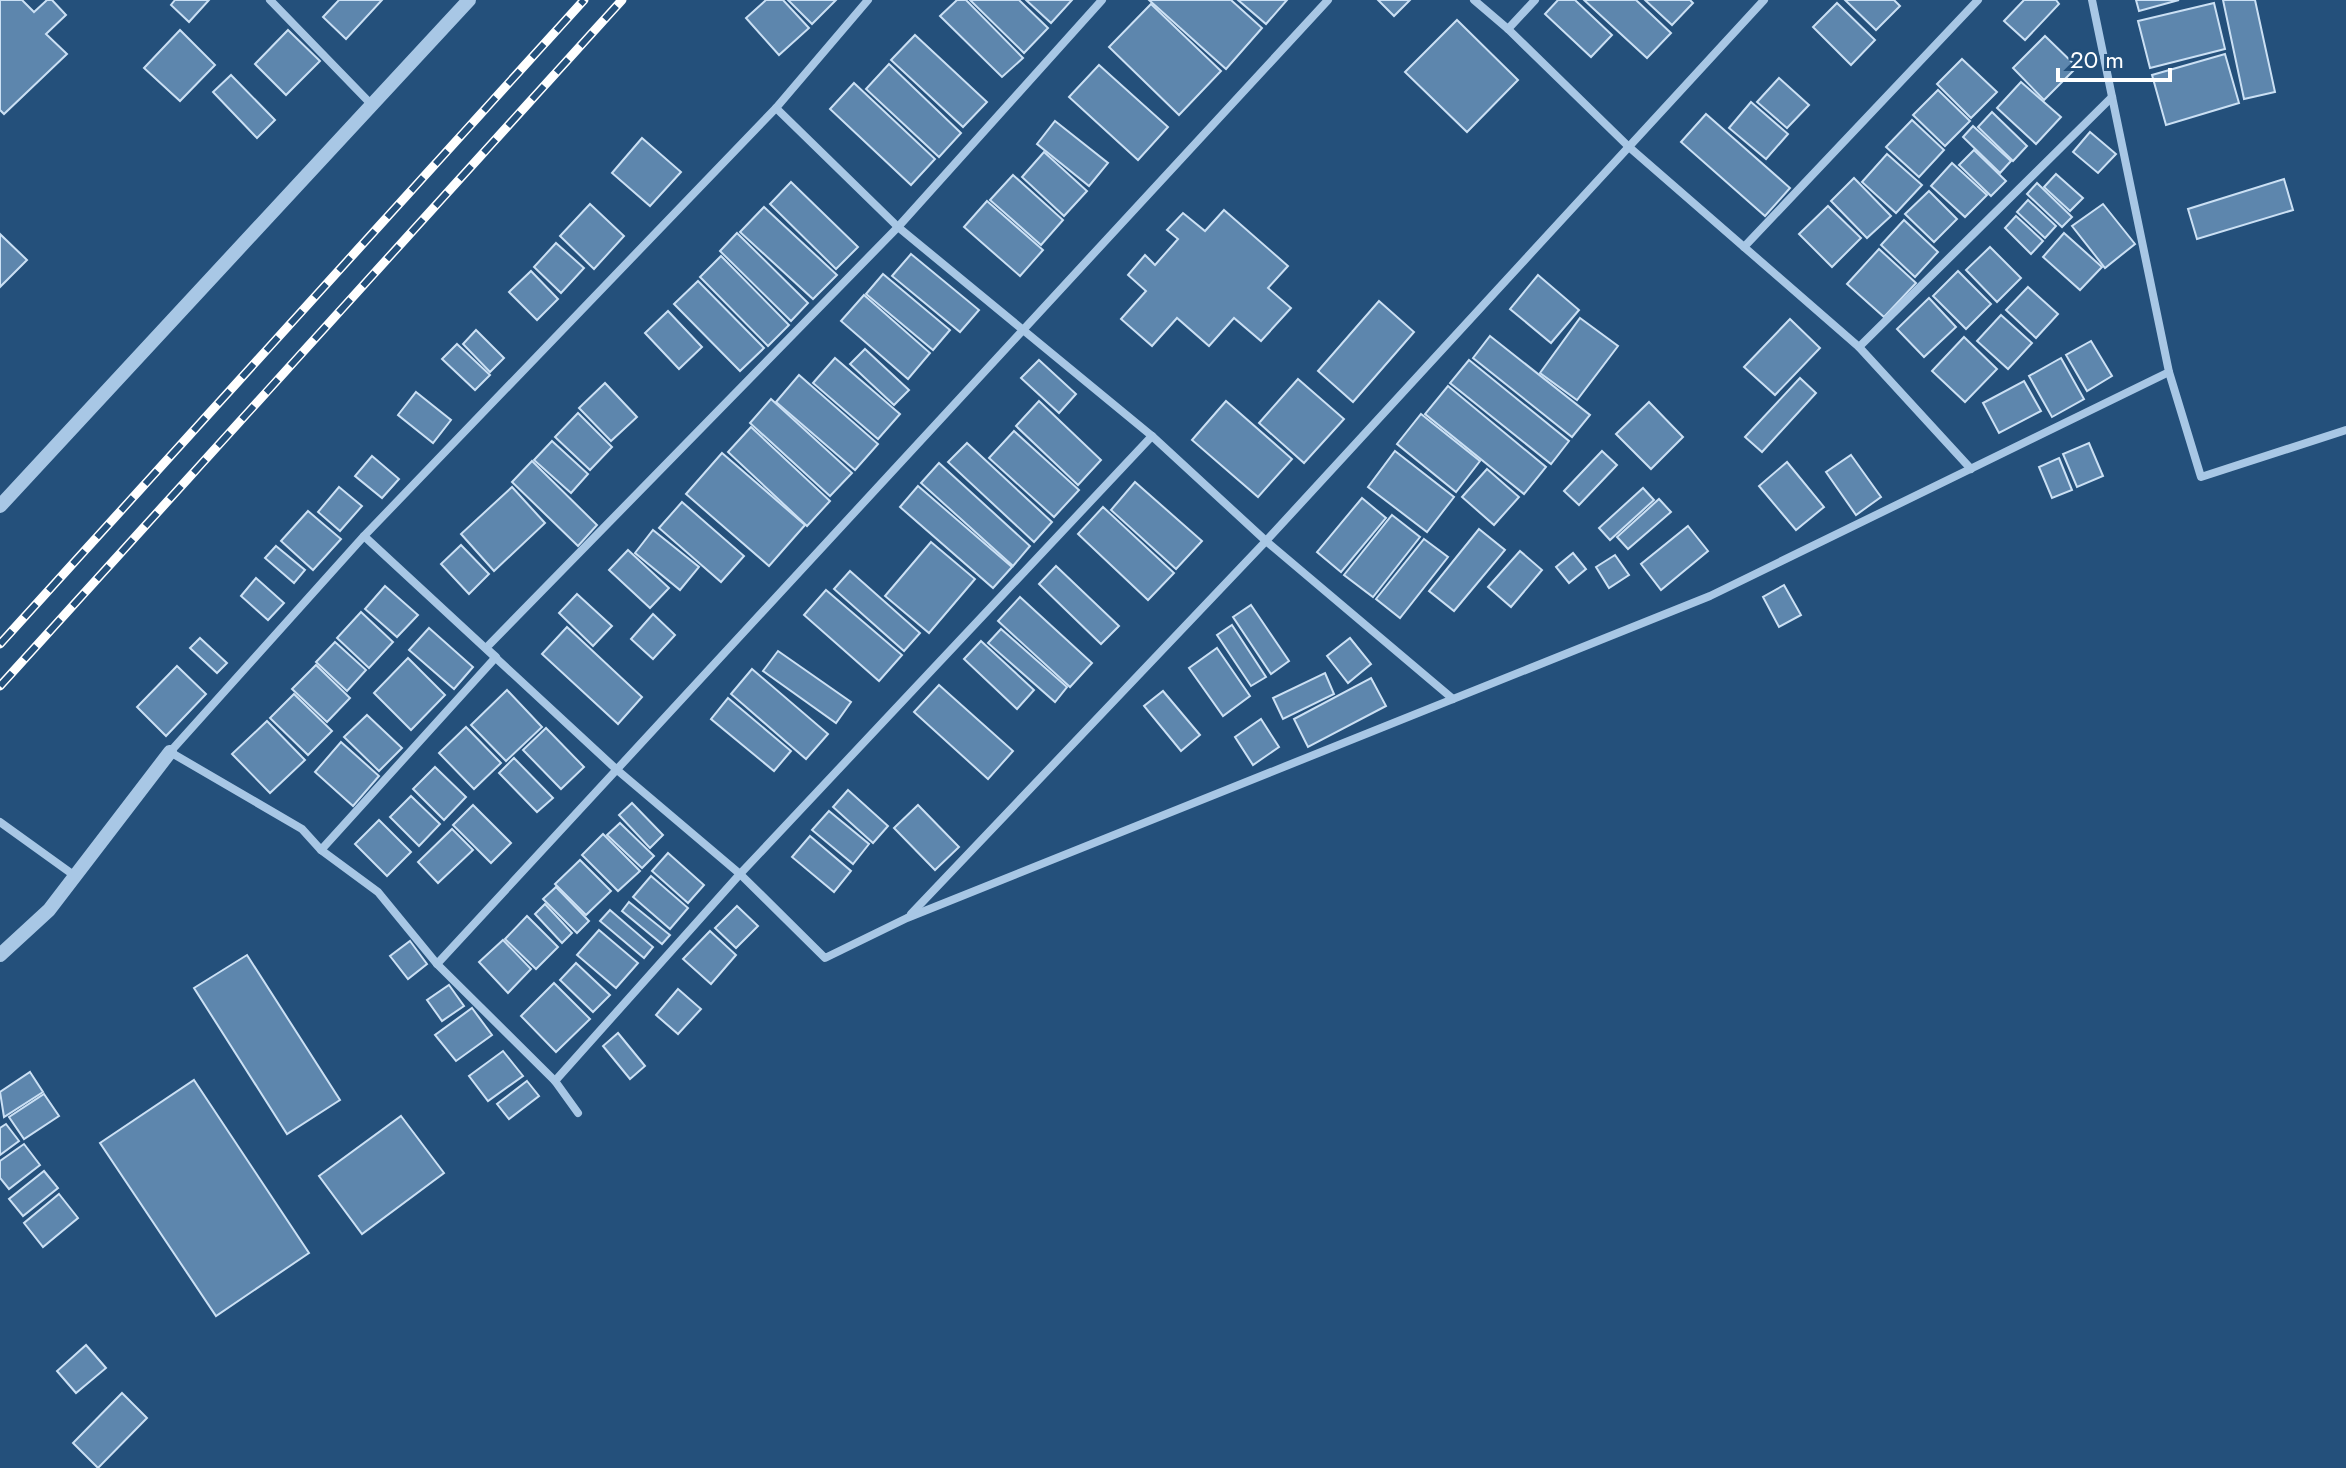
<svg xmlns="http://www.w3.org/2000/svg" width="2346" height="1468" viewBox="0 0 2346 1468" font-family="Jost,sans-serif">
	<rect width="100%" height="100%" fill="#24507b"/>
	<g fill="#5d86ad" stroke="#cbe0f4" stroke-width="2">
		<polygon points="0,0 22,0 34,12 47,0 52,0 66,15 46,34 67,54 4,114 0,110"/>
		<polygon points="175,0 209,0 189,22 171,5"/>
		<polygon points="339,0 382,0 346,39 323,17"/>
		<polygon points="766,0 783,0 809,28 779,55 746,18"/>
		<polygon points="788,0 836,0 812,24"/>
		<polygon points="957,0 966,0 1023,58 1002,77 940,16"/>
		<polygon points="970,0 1019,0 1048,28 1024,53"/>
		<polygon points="1026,0 1072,0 1051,23"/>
		<polygon points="1149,0 1231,0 1262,28 1226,69"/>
		<polygon points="1238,0 1287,0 1266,24"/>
		<polygon points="1378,0 1410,0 1394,16"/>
		<polygon points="1558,0 1575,0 1612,35 1591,57 1545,14"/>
		<polygon points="1584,0 1636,0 1671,33 1647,58"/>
		<polygon points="1645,0 1690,0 1693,3 1672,25"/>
		<polygon points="1845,0 1894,0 1900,6 1876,30"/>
		<polygon points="2024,0 2056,0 2059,4 2025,40 2004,21"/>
		<polygon points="2136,0 2179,0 2139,11"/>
		<polygon points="2223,0 2255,0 2275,92 2244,99"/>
		<polygon points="1837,3 1875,40 1851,65 1813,27"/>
		<polygon points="2214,3 2225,49 2150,68 2138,21"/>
		<polygon points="1151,4 1221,71 1179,115 1109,47"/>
		<polygon points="1457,20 1518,80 1467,132 1405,72"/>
		<polygon points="180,30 215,65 180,101 144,68"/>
		<polygon points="288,30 320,61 286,95 255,64"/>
		<polygon points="915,35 987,102 963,127 891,60"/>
		<polygon points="2045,36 2077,67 2044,100 2013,68"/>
		<polygon points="2225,54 2239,103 2166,125 2152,75"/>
		<polygon points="1962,59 1997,92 1971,118 1937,84"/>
		<polygon points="889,64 961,133 939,157 866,89"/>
		<polygon points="1099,65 1168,127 1138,160 1069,97"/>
		<polygon points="231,75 275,120 257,138 213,92"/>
		<polygon points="1779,78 1809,105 1787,128 1757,102"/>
		<polygon points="2021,82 2061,117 2036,144 1997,108"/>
		<polygon points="854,83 935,159 911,185 830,109"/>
		<polygon points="1938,90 1970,121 1945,146 1913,115"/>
		<polygon points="1751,102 1788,134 1766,159 1729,128"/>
		<polygon points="1992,112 2027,146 2013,161 1978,127"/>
		<polygon points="1706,114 1790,188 1765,216 1681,142"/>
		<polygon points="1912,120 1944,150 1919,177 1886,147"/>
		<polygon points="1055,121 1108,163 1089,186 1037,144"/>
		<polygon points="1973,126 2011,161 2000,173 1963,137"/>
		<polygon points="2090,132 2116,154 2098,173 2073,152"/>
		<polygon points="642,138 681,172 650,206 612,173"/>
		<polygon points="1974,150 2006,181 1991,196 1959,165"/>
		<polygon points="1044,152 1087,191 1064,216 1022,177"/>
		<polygon points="1887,154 1922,185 1896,213 1862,182"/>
		<polygon points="1952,163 1987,195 1965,217 1931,186"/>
		<polygon points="2056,174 2083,198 2070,211 2044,187"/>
		<polygon points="1013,175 1063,220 1041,245 990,200"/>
		<polygon points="1854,178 1891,216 1867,238 1831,201"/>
		<polygon points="2284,179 2293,210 2197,239 2188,209"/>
		<polygon points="791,182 858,247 836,269 770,204"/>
		<polygon points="2037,183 2072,217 2062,227 2027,194"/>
		<polygon points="1929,191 1957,219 1934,242 1905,214"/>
		<polygon points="2028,200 2056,226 2045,238 2017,212"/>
		<polygon points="987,201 1043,250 1020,276 964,227"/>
		<polygon points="590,204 624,236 594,269 560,236"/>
		<polygon points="2103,204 2135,244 2105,268 2072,226"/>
		<polygon points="1828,206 1861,238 1832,267 1799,234"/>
		<polygon points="764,207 837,275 813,299 740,232"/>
		<polygon points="1224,210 1288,266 1268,288 1291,308 1261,341 1234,318 1209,346 1177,318 1152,346 1121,319 1146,291 1128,275 1145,255 1155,265 1178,239 1167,230 1183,213 1205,231"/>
		<polygon points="2016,216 2043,241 2031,254 2005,228"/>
		<polygon points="1904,220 1938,252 1915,277 1881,245"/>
		<polygon points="737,233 808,303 791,321 720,251"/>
		<polygon points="2064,233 2102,267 2080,290 2043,257"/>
		<polygon points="0,234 27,260 0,287"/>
		<polygon points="556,243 584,268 561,293 534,267"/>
		<polygon points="1990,247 2021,278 1997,302 1966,270"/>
		<polygon points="1879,249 1916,283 1884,317 1847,284"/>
		<polygon points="911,254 979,310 960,332 892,276"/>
		<polygon points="721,256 789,325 768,346 700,277"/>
		<polygon points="531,271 558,299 537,320 509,292"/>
		<polygon points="1958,271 1991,304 1966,329 1933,296"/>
		<polygon points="883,274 950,330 933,350 866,294"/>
		<polygon points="1538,275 1579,310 1551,343 1510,309"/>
		<polygon points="698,281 764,348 740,371 674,304"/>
		<polygon points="2028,287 2058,314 2036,338 2006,310"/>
		<polygon points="864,295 930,353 908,379 841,321"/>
		<polygon points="1929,298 1956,327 1924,357 1897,329"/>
		<polygon points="1379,301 1414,332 1353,402 1318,371"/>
		<polygon points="668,311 702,347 679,369 645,333"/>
		<polygon points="2001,315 2032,343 2008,369 1977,341"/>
		<polygon points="1580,318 1618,346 1577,400 1540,373"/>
		<polygon points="1790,319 1820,348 1775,395 1744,367"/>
		<polygon points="476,330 504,358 490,372 463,344"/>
		<polygon points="1490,336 1590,415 1572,437 1473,358"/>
		<polygon points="1964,337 1997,369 1965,402 1932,371"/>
		<polygon points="2091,341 2112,376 2087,391 2066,355"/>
		<polygon points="457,344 490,375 475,390 442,359"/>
		<polygon points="865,349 909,390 894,405 850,364"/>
		<polygon points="835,358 900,414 878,439 813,383"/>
		<polygon points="2061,358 2084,399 2052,417 2029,376"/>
		<polygon points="1039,360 1076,394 1059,413 1021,378"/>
		<polygon points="1469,360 1569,441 1551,464 1450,383"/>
		<polygon points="799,375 878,444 855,470 776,402"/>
		<polygon points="1800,378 1816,393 1762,452 1745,437"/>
		<polygon points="1298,379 1344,419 1304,463 1259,423"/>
		<polygon points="2024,381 2041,411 1999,433 1983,403"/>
		<polygon points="605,383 637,417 611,441 579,408"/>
		<polygon points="1448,386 1546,467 1524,494 1425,414"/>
		<polygon points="416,392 451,420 433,443 398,415"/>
		<polygon points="771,399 852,473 830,496 750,423"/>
		<polygon points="1039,401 1101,460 1078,485 1016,426"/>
		<polygon points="1226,401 1292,459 1258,497 1192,440"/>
		<polygon points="1649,402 1683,437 1651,469 1616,434"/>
		<polygon points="578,413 612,447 590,470 555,437"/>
		<polygon points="1421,414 1480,461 1456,492 1397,444"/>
		<polygon points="751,427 830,501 807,526 728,452"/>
		<polygon points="1014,431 1079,490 1054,517 989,458"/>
		<polygon points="552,441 588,474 571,493 534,460"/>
		<polygon points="967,443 1052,522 1034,542 948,462"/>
		<polygon points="2089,443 2103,476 2077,487 2063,454"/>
		<polygon points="1395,451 1454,497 1427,532 1368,487"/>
		<polygon points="1602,451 1617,465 1579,505 1564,491"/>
		<polygon points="722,453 805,525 769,566 686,494"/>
		<polygon points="1851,455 1881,497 1856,515 1826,472"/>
		<polygon points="372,456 399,479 382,498 355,476"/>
		<polygon points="2059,458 2072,490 2052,498 2039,467"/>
		<polygon points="532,461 597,525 578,546 512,482"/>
		<polygon points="1787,462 1824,507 1796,530 1759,486"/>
		<polygon points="939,463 1030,546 1013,566 921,483"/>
		<polygon points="1487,469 1519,497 1494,525 1462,497"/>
		<polygon points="1135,482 1202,541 1176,569 1111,510"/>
		<polygon points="918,486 1012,567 993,588 900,507"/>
		<polygon points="339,487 362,506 340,531 318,512"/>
		<polygon points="512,487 545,523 494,571 461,534"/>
		<polygon points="1643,488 1654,500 1610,540 1599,528"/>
		<polygon points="1362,498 1386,518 1341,572 1317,552"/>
		<polygon points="1659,499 1671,512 1628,549 1617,537"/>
		<polygon points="682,502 744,556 721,582 659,528"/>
		<polygon points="1103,507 1174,573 1148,600 1078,534"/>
		<polygon points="308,511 341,539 313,570 281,541"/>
		<polygon points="1392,515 1420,537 1373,597 1344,575"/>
		<polygon points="1688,526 1708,551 1661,590 1641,564"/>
		<polygon points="1479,529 1505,550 1454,611 1429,591"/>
		<polygon points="653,530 699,567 680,590 635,553"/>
		<polygon points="1424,539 1448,557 1400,618 1376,599"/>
		<polygon points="931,542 975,579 929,633 885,596"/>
		<polygon points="461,545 489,574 469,594 441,564"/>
		<polygon points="276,546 305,570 294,583 265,558"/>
		<polygon points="628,550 669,588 650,608 609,570"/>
		<polygon points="1520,551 1542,570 1511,607 1488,587"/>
		<polygon points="1573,553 1586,569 1569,583 1556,567"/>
		<polygon points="1615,555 1629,575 1609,588 1596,567"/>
		<polygon points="1056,566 1119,626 1101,644 1039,584"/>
		<polygon points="850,571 920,633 904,651 834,589"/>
		<polygon points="256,578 284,603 268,620 241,596"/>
		<polygon points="1784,585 1801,615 1779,627 1763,597"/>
		<polygon points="385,586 418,615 397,637 365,609"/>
		<polygon points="826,590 902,655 879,681 804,615"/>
		<polygon points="577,594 612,626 593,646 559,613"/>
		<polygon points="1020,597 1092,663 1070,687 998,621"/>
		<polygon points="1251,605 1289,661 1271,674 1233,617"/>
		<polygon points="361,612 393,642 369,668 337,638"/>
		<polygon points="653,614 675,635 653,659 631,639"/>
		<polygon points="1232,625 1266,677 1251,686 1217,635"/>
		<polygon points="567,627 642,697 618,724 542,654"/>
		<polygon points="429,628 473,667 454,689 409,650"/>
		<polygon points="1001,629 1067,687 1055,702 988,643"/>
		<polygon points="200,638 227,663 217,673 190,648"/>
		<polygon points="1350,638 1371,664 1348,683 1327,656"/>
		<polygon points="981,641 1034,690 1017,709 964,659"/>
		<polygon points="335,642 366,670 347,691 316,662"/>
		<polygon points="1217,648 1250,696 1223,716 1189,668"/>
		<polygon points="778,651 851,702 836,723 763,671"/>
		<polygon points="408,658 445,695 411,730 374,693"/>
		<polygon points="316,665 350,698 327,722 292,689"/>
		<polygon points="177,666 206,694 166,736 137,707"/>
		<polygon points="752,669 828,734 806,759 731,694"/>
		<polygon points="1325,673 1334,694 1283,719 1273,698"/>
		<polygon points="1371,678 1386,706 1308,747 1294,719"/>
		<polygon points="939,685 1013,751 988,779 914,712"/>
		<polygon points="507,690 542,727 506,761 471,725"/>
		<polygon points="1163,691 1200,735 1181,751 1144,706"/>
		<polygon points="294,694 332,731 308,755 270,718"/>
		<polygon points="728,698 791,751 774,771 711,719"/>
		<polygon points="367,715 402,748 379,771 344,737"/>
		<polygon points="1261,719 1279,747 1253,765 1235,737"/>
		<polygon points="267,721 305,760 270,793 232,754"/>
		<polygon points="466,727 501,763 474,789 439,753"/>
		<polygon points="546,728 584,767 561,789 523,750"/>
		<polygon points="341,742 379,776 353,806 315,772"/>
		<polygon points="514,758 553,798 537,812 499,773"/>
		<polygon points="435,767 466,797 444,820 413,789"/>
		<polygon points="848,790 888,826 873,843 833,807"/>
		<polygon points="411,796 440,824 419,846 390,817"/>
		<polygon points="632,803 663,835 650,848 619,815"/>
		<polygon points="473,805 511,843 491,863 453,825"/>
		<polygon points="918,805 959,847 935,870 894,828"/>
		<polygon points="829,811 869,844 853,864 812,830"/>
		<polygon points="379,820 411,852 387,876 355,844"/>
		<polygon points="620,823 654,856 642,868 607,835"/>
		<polygon points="452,829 473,850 438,883 418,862"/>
		<polygon points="603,834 640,871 618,891 582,855"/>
		<polygon points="810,836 851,871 834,892 792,857"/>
		<polygon points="668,853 704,885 688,903 652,871"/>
		<polygon points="580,860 611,891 586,915 555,884"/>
		<polygon points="651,876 688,908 670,929 633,897"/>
		<polygon points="556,887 589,921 577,933 543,899"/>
		<polygon points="629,902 670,935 662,944 622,911"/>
		<polygon points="545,904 572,933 562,943 535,914"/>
		<polygon points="737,906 758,926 736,948 715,928"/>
		<polygon points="610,910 653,947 644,958 600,921"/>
		<polygon points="527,916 558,947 536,969 505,939"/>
		<polygon points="599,930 638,963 616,988 577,955"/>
		<polygon points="710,931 736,955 711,984 683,959"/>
		<polygon points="503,940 531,969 508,993 479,962"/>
		<polygon points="410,941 427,964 408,979 390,956"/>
		<polygon points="247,955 340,1100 287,1134 194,988"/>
		<polygon points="576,963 610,995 593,1012 560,980"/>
		<polygon points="554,983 590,1019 556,1052 521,1016"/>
		<polygon points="449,985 464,1006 442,1021 427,1000"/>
		<polygon points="678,989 701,1009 678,1034 656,1015"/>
		<polygon points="472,1008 492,1035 456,1061 435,1035"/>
		<polygon points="618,1033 645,1066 630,1079 603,1046"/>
		<polygon points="503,1051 523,1076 488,1101 469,1076"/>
		<polygon points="30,1072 43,1092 4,1117 0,1092"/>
		<polygon points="194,1080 309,1253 216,1316 100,1143"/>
		<polygon points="527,1081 539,1096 509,1119 497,1104"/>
		<polygon points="44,1094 59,1116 24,1139 9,1117"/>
		<polygon points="401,1116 444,1173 362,1234 319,1176"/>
		<polygon points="6,1124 19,1141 0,1155 0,1128"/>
		<polygon points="24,1144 40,1165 9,1189 0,1178 0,1161"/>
		<polygon points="44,1171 58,1188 23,1216 9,1199"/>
		<polygon points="59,1194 78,1218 43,1247 24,1223"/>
		<polygon points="86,1345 106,1368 76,1393 57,1371"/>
		<polygon points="122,1393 147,1418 98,1468 73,1443"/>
	</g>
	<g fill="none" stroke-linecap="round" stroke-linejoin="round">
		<g stroke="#a8c7e5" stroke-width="8">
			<polyline points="270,0 370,103"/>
			<polyline points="1474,0 1508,29 1629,147 1859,347 1971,469"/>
			<polyline points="1508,29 1535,0"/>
			<polyline points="776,108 898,227 1152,436 1266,541 1453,699"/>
			<polyline points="1744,247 1978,0"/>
			<polyline points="1859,347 2112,97"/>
			<polyline points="2169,372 2201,477 2346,430"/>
			<polyline points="364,536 616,769 740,874 825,958 907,918 1710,596 2169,372 2092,0"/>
			<polyline points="0,822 75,876"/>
			<polyline points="321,850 496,657 486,648 898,227 1102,0"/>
			<polyline points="911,914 1266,541 1764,0"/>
			<polyline points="437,964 1328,0"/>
			<polyline points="555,1081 740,874 1152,436"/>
			<polyline points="578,1113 555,1081 437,964 378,892 321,850 302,829 170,752 364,536 776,108 868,0"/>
		</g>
		<g stroke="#a8c7e5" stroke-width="14">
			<polyline points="0,506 469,0"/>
			<polyline points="0,955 49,910 170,752"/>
		</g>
		<defs>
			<g id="rail">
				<polyline points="0,644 584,0"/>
				<polyline points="0,686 622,0"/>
			</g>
		</defs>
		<use href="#rail" stroke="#fff" stroke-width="9"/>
		<use href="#rail" stroke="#24507b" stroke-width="6" stroke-dasharray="18" stroke-linecap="butt"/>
	</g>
	<path d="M2058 68v12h112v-12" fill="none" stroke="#ffffff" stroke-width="4"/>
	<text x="2070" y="68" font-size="24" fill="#ffffff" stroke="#24507b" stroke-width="6" paint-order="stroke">20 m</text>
</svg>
